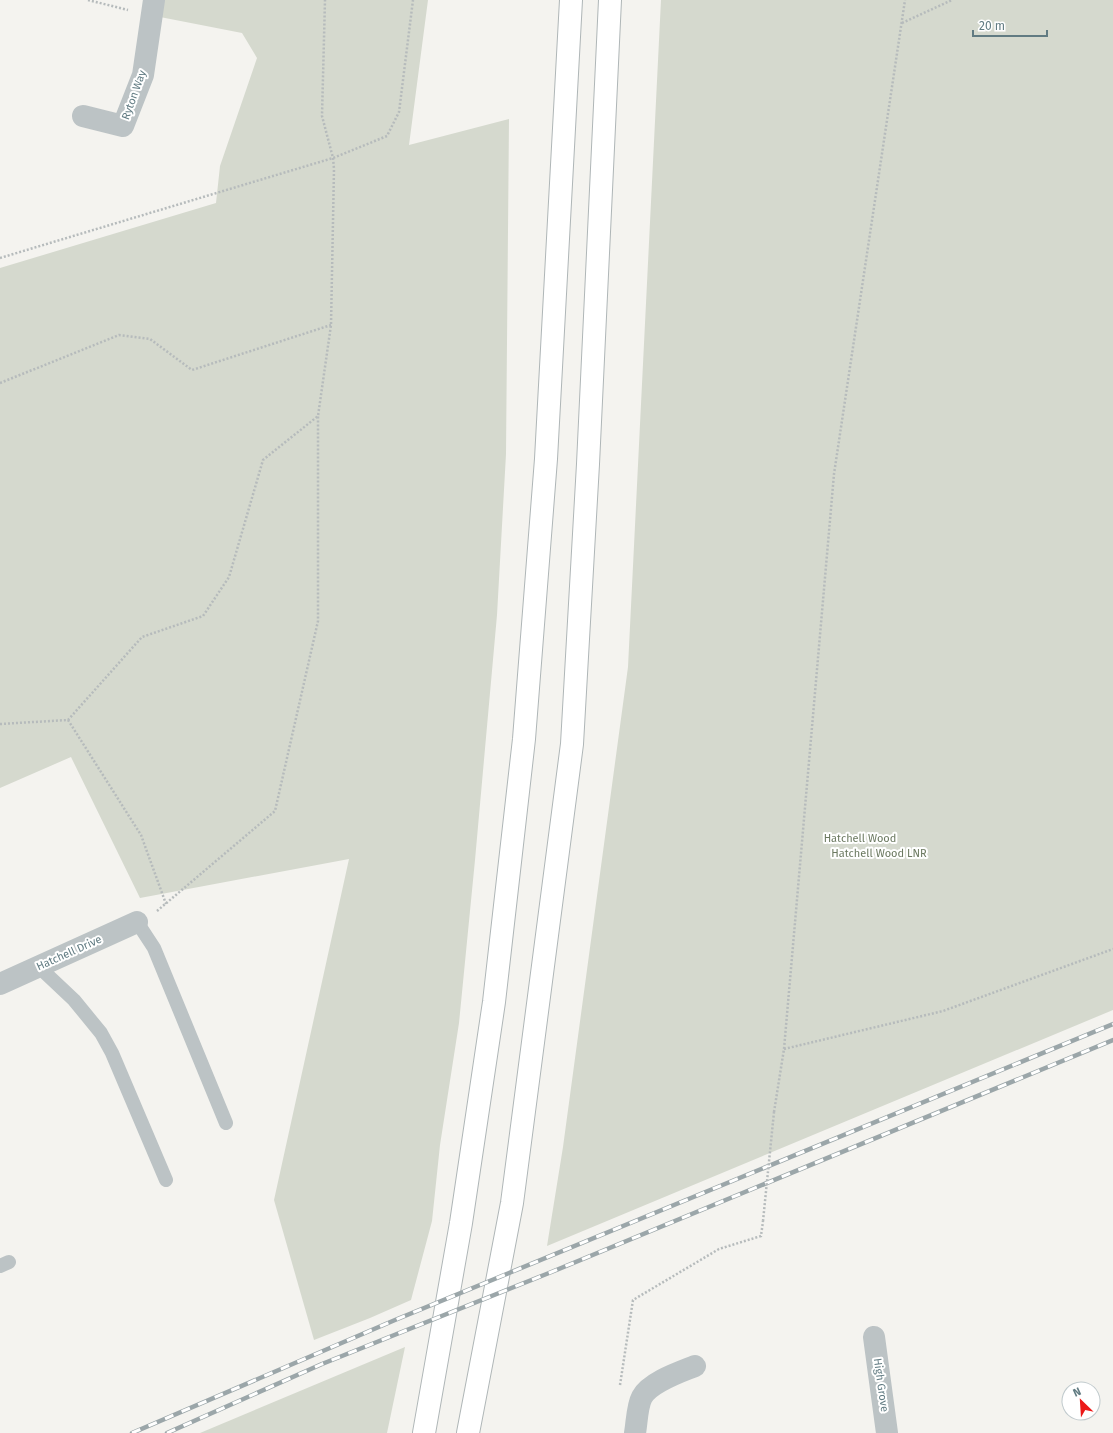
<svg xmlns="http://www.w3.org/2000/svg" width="1113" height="1433" viewBox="0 0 1113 1433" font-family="'Fira Sans',sans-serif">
	<rect width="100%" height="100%" fill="#f4f3ef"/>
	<g fill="#d5d9ce">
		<polygon points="162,0 428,0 409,145 509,119 506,454 497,615 475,860 459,1023 440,1145 432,1221 411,1300 370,1318 314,1340 274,1200 349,859 140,898 71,757 0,788 0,268 216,203 220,166 257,58 242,33 160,17"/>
		<polygon points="661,0 1113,0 1113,1010 547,1246 563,1147 628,667"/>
		<polygon points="405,1347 387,1433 200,1433"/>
	</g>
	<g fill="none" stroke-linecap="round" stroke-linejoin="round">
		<defs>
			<g id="motorway">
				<polyline points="424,1433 461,1223 494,1002 524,739 546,459 571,0"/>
				<polyline points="468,1433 512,1203 572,744 588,464 610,0"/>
			</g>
		</defs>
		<use href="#motorway" stroke="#afb6b7" stroke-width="24"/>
		<g stroke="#b6bbbc" stroke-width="2.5" stroke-dasharray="2 2" stroke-linecap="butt">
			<polyline points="88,0 128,10"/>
			<polyline points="902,23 952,0"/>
			<polyline points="0,258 333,158 387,136 399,112 413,0"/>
			<polyline points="0,383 119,335 150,339 192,370 331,325"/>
			<polyline points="68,720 141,835 166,904"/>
			<polyline points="0,724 68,720 142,637 203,616 229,577 263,460 318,416 331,325 334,169 333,158 322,116 325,0"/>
			<polyline points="157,911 275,811 318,621 318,416"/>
			<polyline points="784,1049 943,1011 1113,949"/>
			<polyline points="774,1112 784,1049 834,474 905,0"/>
			<polyline points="620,1385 633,1300 719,1249 761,1236 763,1221"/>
		</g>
		<g stroke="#bcc3c5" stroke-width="14">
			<polyline points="137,922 154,948 226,1123"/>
			<polyline points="39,967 74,1000 101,1033 112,1053 166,1180"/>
			<polyline points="0,1266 9,1262"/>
		</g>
		<g stroke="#bcc3c5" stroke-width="22">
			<polyline points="83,116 123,126 143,75 154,0"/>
			<polyline points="0,984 137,922"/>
			<polyline points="874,1337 887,1433"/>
			<path d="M635,1433C637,1422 637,1406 642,1397C650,1382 680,1372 695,1366"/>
		</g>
		<use href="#motorway" stroke="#fff" stroke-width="22"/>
		<defs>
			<g id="rail">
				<polyline points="132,1433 395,1320 1113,1024"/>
				<polyline points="167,1433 322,1364 549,1273 1113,1040"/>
			</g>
		</defs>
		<use href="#rail" stroke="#9ba6a9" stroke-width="4.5"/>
		<use href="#rail" stroke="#fff" stroke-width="3" stroke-dasharray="9" stroke-linecap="butt"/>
		<polyline stroke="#b6bbbc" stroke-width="2.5" stroke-dasharray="2 2" stroke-linecap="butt" points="763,1221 774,1112"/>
	</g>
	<g text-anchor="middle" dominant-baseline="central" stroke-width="4" stroke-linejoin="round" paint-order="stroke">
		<g font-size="11" fill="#617b82" stroke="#fff">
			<text transform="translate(134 95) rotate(-70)">Ryton Way</text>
			<text transform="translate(69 953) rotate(-24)">Hatchell Drive</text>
			<text transform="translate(881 1385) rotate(82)">High Grove</text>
		</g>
		<g font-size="11" fill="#6b7960" stroke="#fff">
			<text x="860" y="838">Hatchell Wood</text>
			<text x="879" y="853">Hatchell Wood LNR</text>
		</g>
	</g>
	<g transform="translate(1081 1401) rotate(335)"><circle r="19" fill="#ffffff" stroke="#c0cacd"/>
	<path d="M0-3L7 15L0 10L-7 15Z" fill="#ec1918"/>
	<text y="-6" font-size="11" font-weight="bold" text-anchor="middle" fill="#617b82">N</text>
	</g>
	<path d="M973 30v6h74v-6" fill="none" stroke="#617b82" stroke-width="2"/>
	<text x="979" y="30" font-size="12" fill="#617b82" stroke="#ffffff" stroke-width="3" paint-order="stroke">20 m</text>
</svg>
